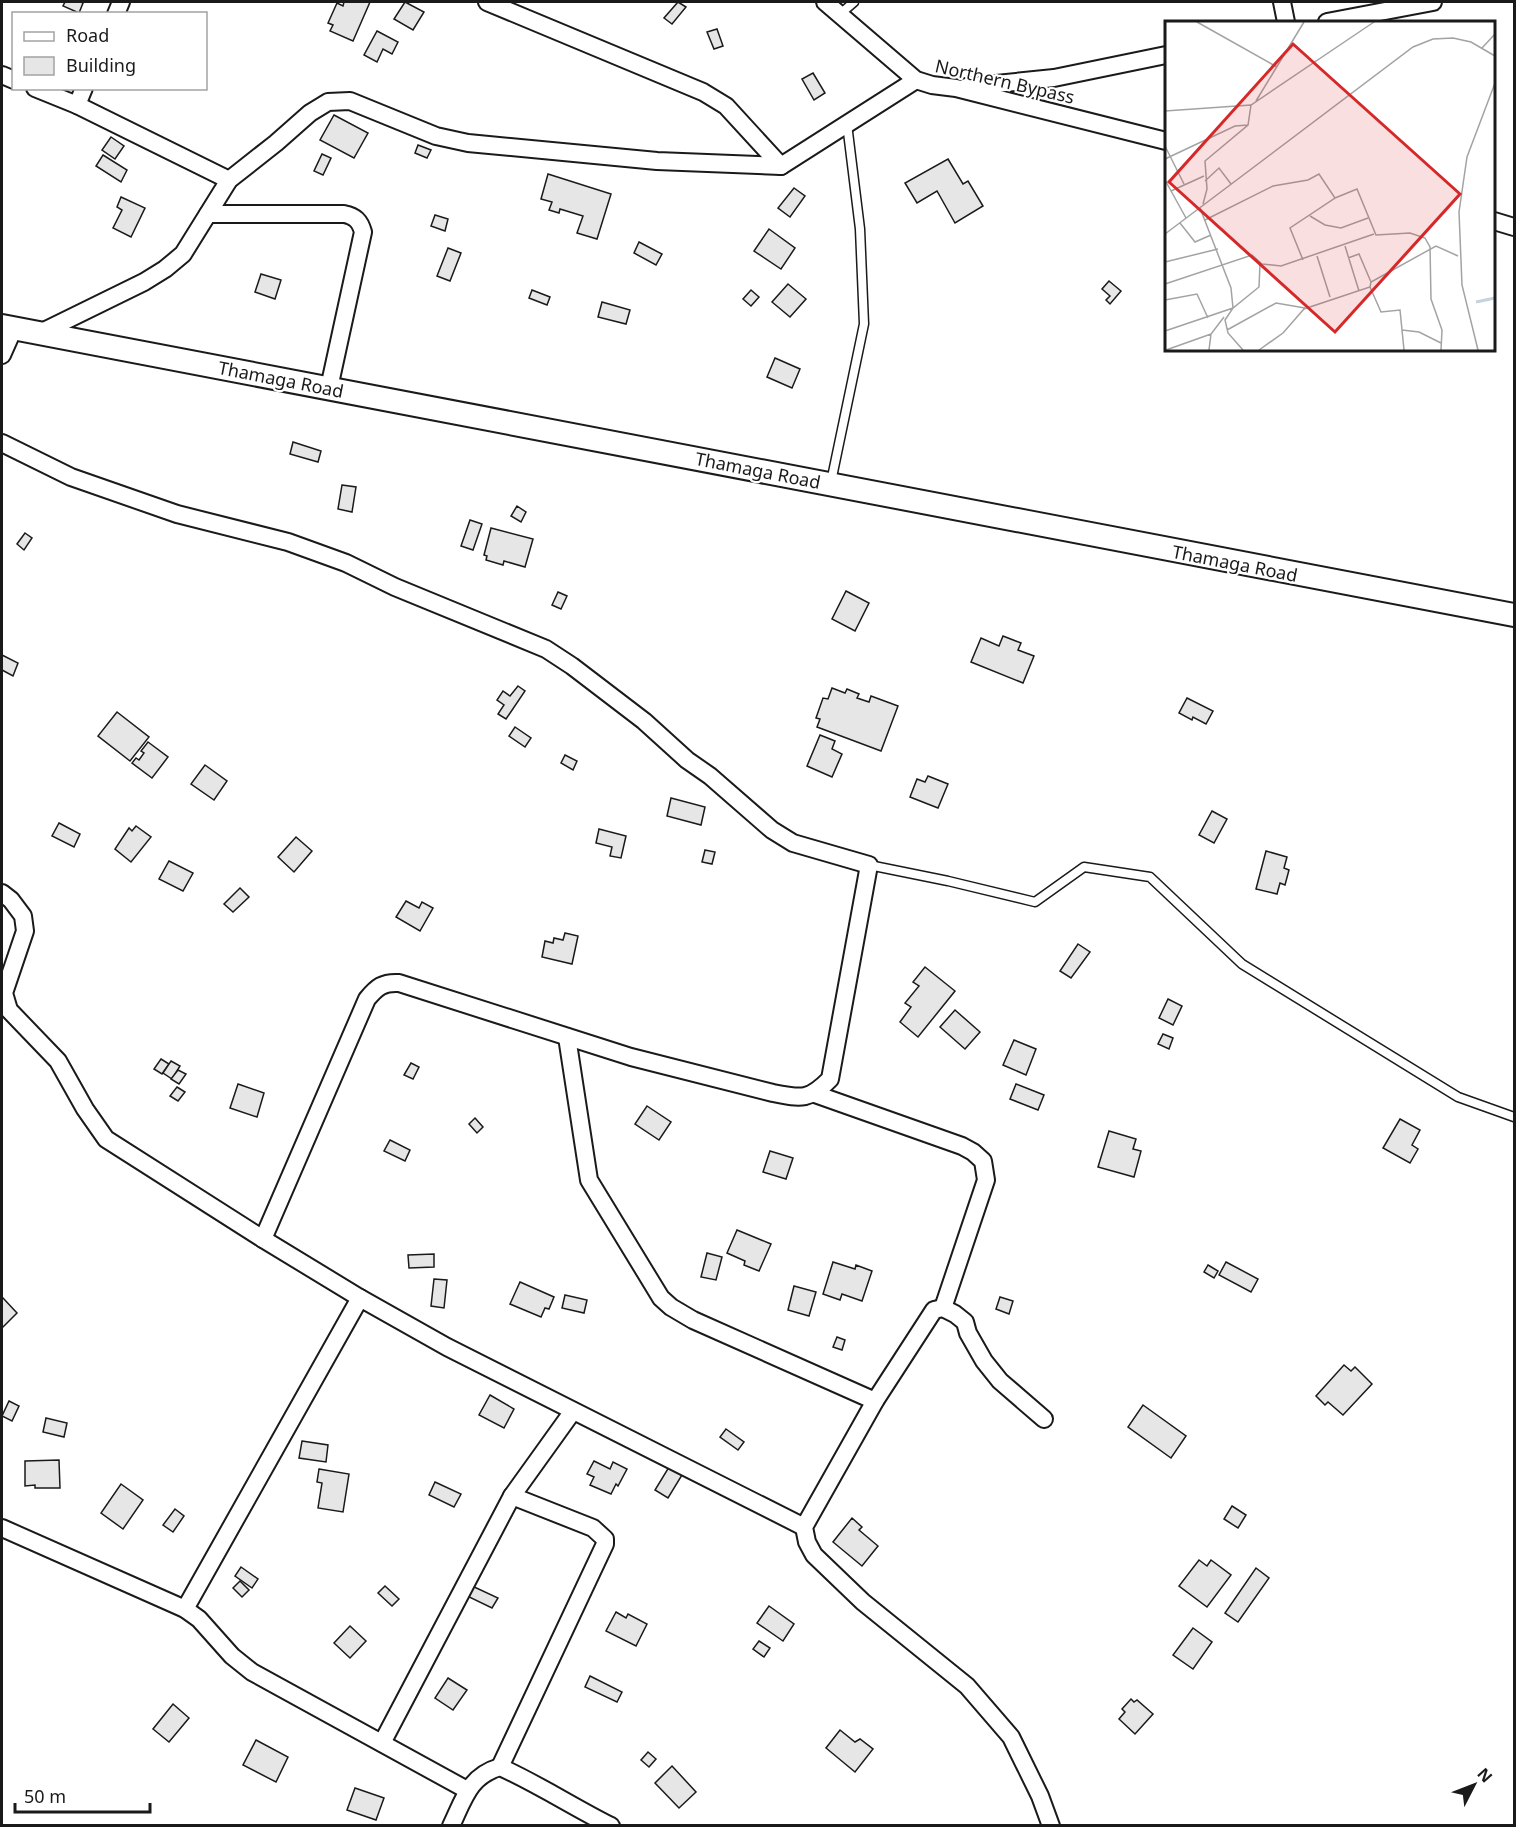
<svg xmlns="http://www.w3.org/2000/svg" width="1516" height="1827" viewBox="0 0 1516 1827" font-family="'Noto Sans',sans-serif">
	<rect width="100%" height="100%" fill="#fff"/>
	<g fill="#e6e6e6" stroke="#1a1a1a" stroke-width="1.5">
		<polygon points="65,2 81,2 83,3 79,13 63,6"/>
		<polygon points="344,2 370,2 353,41 330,31 333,25 328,23 337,3 343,6"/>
		<polygon points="405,2 424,12 413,30 394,19"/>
		<polygon points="678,2 686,7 672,24 664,18"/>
		<polygon points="717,29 723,46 714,49 707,32"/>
		<polygon points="377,31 398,42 392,54 383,49 377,62 364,55"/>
		<polygon points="813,73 825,93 814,100 802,79"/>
		<polygon points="334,115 368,133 354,158 320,140"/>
		<polygon points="111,137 124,146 115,159 102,150"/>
		<polygon points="418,145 431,150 427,158 415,153"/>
		<polygon points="322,154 331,158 323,175 314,171"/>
		<polygon points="103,155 127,170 121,182 96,166"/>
		<polygon points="948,159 963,184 968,181 983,206 955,223 937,191 917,203 905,183"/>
		<polygon points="548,174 611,194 597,239 577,233 583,216 560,209 559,213 549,210 552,202 541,199"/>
		<polygon points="794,188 805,196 790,217 778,208"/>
		<polygon points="121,197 145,208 131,237 113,228 122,210 117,207"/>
		<polygon points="435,215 448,219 445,231 431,226"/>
		<polygon points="769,229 795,248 781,269 754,251"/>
		<polygon points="639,242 662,254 656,265 634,253"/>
		<polygon points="448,248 461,253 450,281 437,276"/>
		<polygon points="261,274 281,280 275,299 255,292"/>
		<polygon points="1109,281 1121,291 1110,304 1106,300 1110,296 1102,289"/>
		<polygon points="788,284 806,299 790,317 772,302"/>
		<polygon points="532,290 550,297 547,305 529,298"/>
		<polygon points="751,290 759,297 751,306 743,299"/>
		<polygon points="602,302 630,310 626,324 598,317"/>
		<polygon points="775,358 800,369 792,388 767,377"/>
		<polygon points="293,442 321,451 318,462 290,454"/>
		<polygon points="342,485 356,487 352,512 338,509"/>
		<polygon points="517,506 526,512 521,522 511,516"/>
		<polygon points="470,520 482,524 473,550 461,546"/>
		<polygon points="491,528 533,539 525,567 504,561 503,565 486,560 487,556 484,555"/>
		<polygon points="25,533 32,538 24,550 17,544"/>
		<polygon points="846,591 869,603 855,631 832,619"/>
		<polygon points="558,592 567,596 561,609 552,605"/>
		<polygon points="1003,636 1021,643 1018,650 1034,656 1023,683 971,662 981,638 999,646"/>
		<polygon points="2,655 18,663 13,676 2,670"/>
		<polygon points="518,686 525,691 506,719 498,714 504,705 497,700 503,691 510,696"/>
		<polygon points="832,688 845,693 847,689 859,694 857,698 869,702 871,696 898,706 881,751 817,727 820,719 816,718 823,698 828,699"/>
		<polygon points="1187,698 1213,711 1206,724 1193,717 1192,720 1179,713"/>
		<polygon points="117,712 149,737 130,761 98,736"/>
		<polygon points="515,727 531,738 525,747 509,736"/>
		<polygon points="820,735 835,741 832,749 842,754 832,777 807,766"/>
		<polygon points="148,742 168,757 152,778 132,763 136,758 139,760 144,753 141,751"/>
		<polygon points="565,755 577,761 573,770 561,763"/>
		<polygon points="205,765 227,781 214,800 191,784"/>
		<polygon points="928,776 948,784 938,808 910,797 917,779 925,782"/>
		<polygon points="671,798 705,807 701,825 667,816"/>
		<polygon points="1212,811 1227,819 1214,843 1199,835"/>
		<polygon points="59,823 80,834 74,847 52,836"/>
		<polygon points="136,826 151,837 131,862 115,849 129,828 132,831"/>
		<polygon points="599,829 626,836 621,858 610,856 612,847 596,843"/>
		<polygon points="296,837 312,851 294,872 278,857"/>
		<polygon points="705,850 715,852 712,864 702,862"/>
		<polygon points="1266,851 1287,857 1284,868 1289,870 1285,885 1280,883 1277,894 1256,889"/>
		<polygon points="169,861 193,873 183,891 159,879"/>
		<polygon points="240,888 249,897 233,912 224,904"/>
		<polygon points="406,901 419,908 422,902 433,908 420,931 396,917"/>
		<polygon points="565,933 578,936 572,964 542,957 545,941 553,943 554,938 563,940"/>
		<polygon points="1078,944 1090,952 1071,978 1060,971"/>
		<polygon points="925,967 955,991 918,1037 900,1022 911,1007 905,1003 919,986 913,982"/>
		<polygon points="1168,999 1182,1006 1173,1025 1159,1018"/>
		<polygon points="955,1010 980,1032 965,1049 940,1027"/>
		<polygon points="1163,1034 1173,1038 1169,1049 1158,1044"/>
		<polygon points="1014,1040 1036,1049 1026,1075 1003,1065"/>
		<polygon points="161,1059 169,1064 162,1074 154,1069"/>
		<polygon points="171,1061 180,1066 172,1079 163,1073"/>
		<polygon points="411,1063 419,1067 413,1079 404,1075"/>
		<polygon points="178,1070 186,1074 179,1084 171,1079"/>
		<polygon points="238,1084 264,1093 257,1117 230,1108"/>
		<polygon points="1016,1084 1044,1095 1038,1110 1010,1099"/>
		<polygon points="177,1087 185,1092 178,1101 170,1096"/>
		<polygon points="647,1106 671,1122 659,1140 635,1124"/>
		<polygon points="475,1118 483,1127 477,1133 469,1124"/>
		<polygon points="1400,1119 1420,1130 1412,1145 1418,1149 1410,1163 1383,1148"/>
		<polygon points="1109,1131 1136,1139 1133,1149 1141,1151 1134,1177 1098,1167"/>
		<polygon points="390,1140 410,1150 405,1161 384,1151"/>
		<polygon points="770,1151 793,1158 786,1179 763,1172"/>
		<polygon points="737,1230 771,1244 759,1271 744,1265 745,1261 727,1253"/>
		<polygon points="707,1253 722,1257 716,1280 701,1277"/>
		<polygon points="434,1254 434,1267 409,1268 408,1255"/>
		<polygon points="833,1262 855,1269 856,1265 872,1271 862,1301 842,1294 840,1300 823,1294"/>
		<polygon points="1226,1262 1258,1279 1251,1292 1219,1275"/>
		<polygon points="1208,1265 1218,1271 1214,1278 1204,1272"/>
		<polygon points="434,1279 447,1280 444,1308 431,1306"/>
		<polygon points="520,1282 554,1297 549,1309 545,1308 541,1317 510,1304"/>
		<polygon points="794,1286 816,1292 809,1316 788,1310"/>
		<polygon points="565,1295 587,1300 584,1313 562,1308"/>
		<polygon points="1000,1297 1013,1301 1009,1314 996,1309"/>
		<polygon points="3,1298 17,1313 2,1328 2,1299"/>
		<polygon points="837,1337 845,1340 842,1350 833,1347"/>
		<polygon points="1344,1365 1351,1371 1355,1367 1372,1384 1343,1415 1328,1402 1325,1405 1316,1396"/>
		<polygon points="490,1395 514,1409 504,1428 479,1415"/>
		<polygon points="9,1401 19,1406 12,1421 2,1416"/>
		<polygon points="1143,1405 1186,1436 1171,1458 1128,1427"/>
		<polygon points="46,1418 67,1423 64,1437 43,1432"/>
		<polygon points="726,1429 744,1442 738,1450 720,1437"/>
		<polygon points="302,1441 328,1445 326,1462 299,1458"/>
		<polygon points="59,1460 60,1488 35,1488 35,1485 25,1486 25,1461"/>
		<polygon points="594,1461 610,1469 613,1462 627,1469 618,1486 616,1484 611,1494 590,1485 594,1477 587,1474"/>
		<polygon points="669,1467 682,1475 668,1498 655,1490"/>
		<polygon points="319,1469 349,1474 343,1512 318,1508 322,1483 317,1482"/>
		<polygon points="435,1482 461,1494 454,1507 429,1495"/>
		<polygon points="121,1484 143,1500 123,1529 101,1513"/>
		<polygon points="1232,1506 1246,1515 1238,1528 1224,1519"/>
		<polygon points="175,1509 184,1516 173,1532 163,1525"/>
		<polygon points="852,1518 862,1527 859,1530 878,1546 862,1566 833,1542"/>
		<polygon points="1199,1560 1207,1566 1211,1560 1231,1575 1207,1607 1179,1586"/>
		<polygon points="241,1567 258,1579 252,1588 235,1576"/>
		<polygon points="1256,1568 1269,1578 1238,1622 1225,1613"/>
		<polygon points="240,1581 249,1590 242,1597 233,1588"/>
		<polygon points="470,1585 498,1598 492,1608 465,1595"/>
		<polygon points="385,1586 399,1599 392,1606 378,1593"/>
		<polygon points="769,1606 794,1624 783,1641 757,1623"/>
		<polygon points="616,1612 626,1618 628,1614 647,1624 636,1646 606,1631"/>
		<polygon points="350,1626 366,1641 350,1658 334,1643"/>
		<polygon points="1193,1628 1212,1642 1193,1669 1173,1655"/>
		<polygon points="759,1641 770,1648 764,1657 753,1649"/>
		<polygon points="590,1676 622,1692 617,1702 585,1687"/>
		<polygon points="448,1678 467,1690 453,1710 435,1698"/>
		<polygon points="1131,1699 1134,1702 1137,1700 1153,1714 1135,1734 1119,1719 1125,1712 1122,1709"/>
		<polygon points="173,1704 189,1718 169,1742 153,1729"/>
		<polygon points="840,1730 855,1742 860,1739 873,1749 855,1772 826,1748"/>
		<polygon points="256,1740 288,1757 276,1782 243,1765"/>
		<polygon points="648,1752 656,1759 649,1767 641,1760"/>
		<polygon points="672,1766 696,1792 679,1808 655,1783"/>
		<polygon points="355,1788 384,1798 376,1820 347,1810"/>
	</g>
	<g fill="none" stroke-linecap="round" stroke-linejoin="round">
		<defs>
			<g id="service">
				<polyline points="839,15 854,2"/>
				<polyline points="831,482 864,324 860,229 847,124"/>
				<polyline points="869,865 948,881 1035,902 1084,867 1150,877 1242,964 1458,1097 1514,1117"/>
			</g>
			<g id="minor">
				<polyline points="487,2 703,92 726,106 781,166"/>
				<polyline points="825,2 916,80 932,85 956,88 1166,141"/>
				<polyline points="1282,2 1286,22"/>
				<polyline points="116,14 121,2"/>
				<polyline points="1327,22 1433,2"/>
				<polyline points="2,75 14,80"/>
				<polyline points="966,87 1054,78 1166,55"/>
				<polyline points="35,88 77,105 229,180"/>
				<polyline points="77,105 84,88"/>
				<path d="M208,214H344C355,216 360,221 363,232L329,388"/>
				<polyline points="1494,221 1514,227"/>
				<polyline points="40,333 144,282 165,269 183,254 229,180 276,143 310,113 328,102 350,101 436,136 468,143 657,161 781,166 916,80"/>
				<polyline points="2,355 14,328"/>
				<path d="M2,443L71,477L177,514L288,542L346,563L395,587L546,649L572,666L644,721L687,760L710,776L772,830L793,843L869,865L830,1079C809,1100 803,1099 773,1093L631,1057L399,983C383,982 377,987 367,999L263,1239"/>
				<polyline points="2,893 11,900 23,916 25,931 4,993 9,1010 58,1061 85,1109 106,1139 263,1239 360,1298 447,1347 804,1527"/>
				<polyline points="567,1037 589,1180 661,1298 671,1307 693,1320 875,1401"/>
				<polyline points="815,1094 962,1146 973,1152 983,1161 986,1180 943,1308"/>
				<polyline points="1044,1419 1000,1381 984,1361 968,1333 965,1322 955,1314 943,1308 934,1310 875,1401 804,1527 807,1542 814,1555 863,1602 967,1686 1011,1737 1040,1796 1051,1826"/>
				<polyline points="2,1528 185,1609 199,1619 232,1656 252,1672 467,1790"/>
				<polyline points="185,1609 360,1298"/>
				<polyline points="382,1743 512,1496 573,1411"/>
				<polyline points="500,1767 605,1544 605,1539 593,1528 512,1496"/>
				<path d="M451,1826C464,1799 469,1776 500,1767C538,1784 573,1807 611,1826"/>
			</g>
			<polyline id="secondary" points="2,326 1514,615"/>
		</defs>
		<use href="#service" stroke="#1a1a1a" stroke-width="11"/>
		<use href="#minor" stroke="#1a1a1a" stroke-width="20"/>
		<use href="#secondary" stroke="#1a1a1a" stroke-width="26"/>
		<use href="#service" stroke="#fff" stroke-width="8"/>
		<use href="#minor" stroke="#fff" stroke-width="16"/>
		<use href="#secondary" stroke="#fff" stroke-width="22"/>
	</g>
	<g text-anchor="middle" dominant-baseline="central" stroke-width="4.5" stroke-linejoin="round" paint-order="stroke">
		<g font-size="18" fill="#1a1a1a" stroke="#fff">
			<text transform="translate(1005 81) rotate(13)">Northern Bypass</text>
			<text transform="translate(281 379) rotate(11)">Thamaga Road</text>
			<text transform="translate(758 470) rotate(11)">Thamaga Road</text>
			<text transform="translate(1235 563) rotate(11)">Thamaga Road</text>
		</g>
	</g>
	<g transform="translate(1165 21)">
		<rect width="330" height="330" fill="#fff"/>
		<path fill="none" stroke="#c6d2dc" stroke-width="3" d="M311,281L330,277"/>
		<path fill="none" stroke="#a3a3a3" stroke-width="1.5" d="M32,1L112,46M317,27L330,13M91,80L139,1M0,90L86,84L209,1M0,125L19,163M0,138L70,105L83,104M0,159L21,197M40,160L54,147L66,163M6,170L39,155M170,177L192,168L211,214L245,212L260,217L265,226L266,278L277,309L276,329M38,183L42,168L40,140L83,104L86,84M35,187L66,267L68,287L60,299L63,312L78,329M145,195L160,204L176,207L203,197M40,199L108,165L143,159L154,153L170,177L125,207L138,239M15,202L30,221L46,214M0,213L248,26L268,18L288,17L306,21L330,35M180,225L194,270M152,235L165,276M183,237L194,233L206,261M0,241L53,228M0,263L87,234L97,243L116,245L209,213M205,266L216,291L235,289L239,329M0,279L32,273L43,297M62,309L111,282L140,287M237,309L254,311L276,322M0,310L68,287L94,266L95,243M1,329L46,313M44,329L46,313L59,296M94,329L118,312L139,288L205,266L206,261L271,225L293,235M313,329L297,264L294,191L302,136L330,62"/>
		<path fill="#d62828" fill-opacity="0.15" stroke="#d62828" stroke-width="3" d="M128,23L295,173L170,311L4,161Z"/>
		<rect width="330" height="330" fill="none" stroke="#1a1a1a" stroke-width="3"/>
	</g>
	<rect width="1516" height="1827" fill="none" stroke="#1a1a1a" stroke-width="6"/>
	<rect x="12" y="12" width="195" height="78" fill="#ffffff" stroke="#a3a3a3" stroke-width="1.5"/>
	<rect x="24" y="32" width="30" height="9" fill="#ffffff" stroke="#a3a3a3" stroke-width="1.5"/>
	<text x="66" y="42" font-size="18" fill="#1a1a1a">Road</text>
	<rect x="24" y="57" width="30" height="18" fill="#e6e6e6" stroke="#a3a3a3" stroke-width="1.5"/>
	<text x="66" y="72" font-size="18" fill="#1a1a1a">Building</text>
	<g transform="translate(1474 1785) rotate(48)" stroke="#ffffff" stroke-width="4.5" paint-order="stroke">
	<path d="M0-4.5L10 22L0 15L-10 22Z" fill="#1a1a1a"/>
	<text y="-9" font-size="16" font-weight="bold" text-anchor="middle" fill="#1a1a1a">N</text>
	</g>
	<path d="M15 1803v9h135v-9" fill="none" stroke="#1a1a1a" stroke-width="3"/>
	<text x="24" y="1803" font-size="18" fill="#1a1a1a" stroke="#ffffff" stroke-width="4.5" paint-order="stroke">50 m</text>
</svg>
